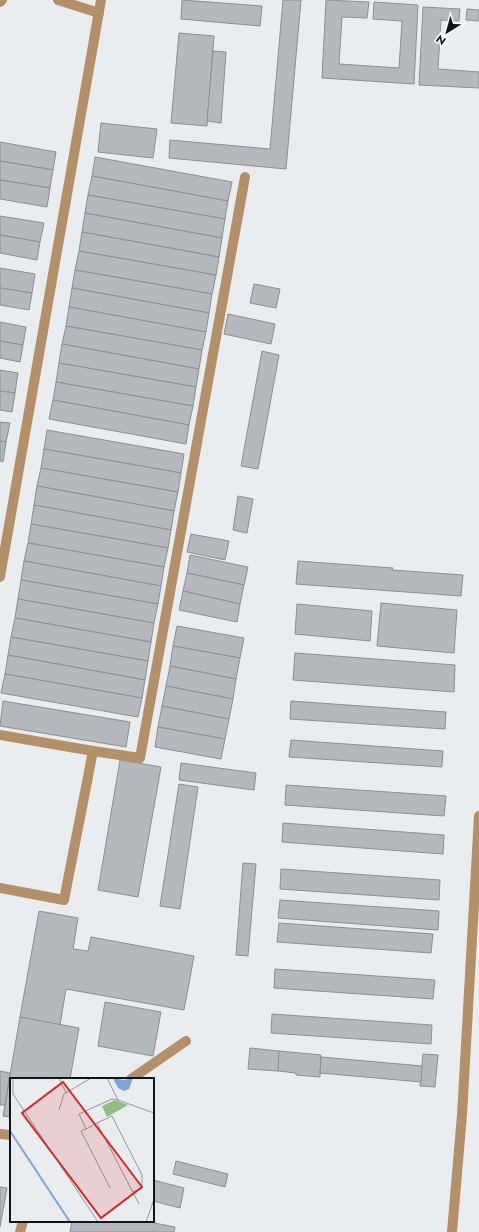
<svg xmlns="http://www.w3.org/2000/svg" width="479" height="1232" viewBox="0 0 479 1232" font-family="Jost,sans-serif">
	<rect width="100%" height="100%" fill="#eaedf0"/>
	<g fill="#b5b8bc" stroke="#8c8f92">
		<polygon points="182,0 262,6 260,26 181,19"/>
		<polygon points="283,0 301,0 286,169 169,158 170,140 270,149"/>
		<polygon points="326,0 369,2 367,18 342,17 339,64 399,68 402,21 373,19 374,2 418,5 414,84 322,78"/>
		<polygon points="423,7 460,9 459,21 441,20 438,69 479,72 479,88 419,85"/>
		<polygon points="467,9 479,10 479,21 466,20"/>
		<polygon points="179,33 214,36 207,126 171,123"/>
		<polygon points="213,51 226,52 221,123 207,121"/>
		<polygon points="101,123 157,129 153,158 98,152"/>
		<polygon points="0,142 56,152 53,170 0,161"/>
		<polygon points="95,157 232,182 228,201 92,176"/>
		<polygon points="0,161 53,170 50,188 0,180"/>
		<polygon points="92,176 228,201 225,219 88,195"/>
		<polygon points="0,180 50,188 47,207 0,199"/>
		<polygon points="88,195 225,219 222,238 85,213"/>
		<polygon points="85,213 222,238 219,257 82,232"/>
		<polygon points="0,216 44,223 40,242 0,235"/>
		<polygon points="82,232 219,257 216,275 79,251"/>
		<polygon points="0,235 40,242 37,260 0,253"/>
		<polygon points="79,251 216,275 212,294 75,270"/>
		<polygon points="0,268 35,274 32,293 0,288"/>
		<polygon points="75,270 212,294 209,313 72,288"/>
		<polygon points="254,284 280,289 276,308 250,303"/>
		<polygon points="0,288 32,293 29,310 0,305"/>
		<polygon points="72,288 209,313 206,332 69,307"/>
		<polygon points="69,307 206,332 202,350 66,326"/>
		<polygon points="228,314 275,324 271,344 224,334"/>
		<polygon points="0,322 26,327 23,345 0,341"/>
		<polygon points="66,326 202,350 199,369 62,344"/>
		<polygon points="0,341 23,345 20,362 0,358"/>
		<polygon points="62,344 199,369 196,387 59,363"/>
		<polygon points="262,351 279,355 258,469 241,466"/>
		<polygon points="59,363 196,387 193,406 56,382"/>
		<polygon points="0,370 18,373 15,393 0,391"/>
		<polygon points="56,382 193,406 189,425 53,400"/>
		<polygon points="0,391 15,393 12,412 0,410"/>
		<polygon points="53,400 189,425 186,444 49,419"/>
		<polygon points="0,422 10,423 6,442 0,441"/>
		<polygon points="47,430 184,454 181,473 44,449"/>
		<polygon points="0,441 6,442 3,462 0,461"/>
		<polygon points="44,449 181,473 178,492 41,468"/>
		<polygon points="41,468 178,492 174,511 37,486"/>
		<polygon points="37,486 174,511 171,530 34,505"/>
		<polygon points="238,496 253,499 247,533 233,530"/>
		<polygon points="34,505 171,530 168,548 31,524"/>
		<polygon points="31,524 168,548 164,567 28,543"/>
		<polygon points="191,534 229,541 225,560 187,552"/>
		<polygon points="28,543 164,567 161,586 24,561"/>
		<polygon points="190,555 248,567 244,585 187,573"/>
		<polygon points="24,561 161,586 158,604 21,580"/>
		<polygon points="298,561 393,568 392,570 463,575 461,596 296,584"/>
		<polygon points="187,573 244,585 240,604 183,591"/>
		<polygon points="21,580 158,604 154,623 18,599"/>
		<polygon points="183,591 240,604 237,622 179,610"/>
		<polygon points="18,599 154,623 151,642 15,618"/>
		<polygon points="381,603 457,610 454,653 377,646"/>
		<polygon points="297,604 372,611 370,641 295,634"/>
		<polygon points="15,618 151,642 148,661 11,637"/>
		<polygon points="177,626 244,638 240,658 173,646"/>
		<polygon points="11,637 148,661 145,680 8,655"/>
		<polygon points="173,646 240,658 236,679 170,666"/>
		<polygon points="295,653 455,665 454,692 293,680"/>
		<polygon points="8,655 145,680 142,698 5,674"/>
		<polygon points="170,666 236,679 233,699 166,686"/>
		<polygon points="5,674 142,698 138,717 1,693"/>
		<polygon points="166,686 233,699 229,719 162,706"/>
		<polygon points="3,701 130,722 126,747 0,726"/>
		<polygon points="291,701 446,712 445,729 290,719"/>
		<polygon points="162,706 229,719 225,739 158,727"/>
		<polygon points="158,727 225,739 221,759 155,747"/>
		<polygon points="291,740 443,751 442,767 289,757"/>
		<polygon points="120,760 161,767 138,897 98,890"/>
		<polygon points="181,763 256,773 254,790 179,780"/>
		<polygon points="179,784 198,787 180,909 160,906"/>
		<polygon points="286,785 446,796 444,816 285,805"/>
		<polygon points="283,823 444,835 443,854 282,842"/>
		<polygon points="243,863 256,864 248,956 236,955"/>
		<polygon points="281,869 440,880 439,900 280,889"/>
		<polygon points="280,900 439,911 438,930 278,918"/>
		<polygon points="39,911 78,918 73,949 88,951 91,937 194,956 184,1010 66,989 60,1025 20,1017"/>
		<polygon points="279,923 433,934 431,953 277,942"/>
		<polygon points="275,969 435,980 433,999 274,988"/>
		<polygon points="105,1002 161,1012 153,1056 98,1046"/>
		<polygon points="272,1014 432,1025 431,1044 271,1033"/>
		<polygon points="20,1017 79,1028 70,1079 11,1079 11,1117 3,1116"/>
		<polygon points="250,1048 279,1051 278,1071 248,1069"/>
		<polygon points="279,1051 321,1055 320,1077 296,1075 296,1073 278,1071"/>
		<polygon points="423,1054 438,1055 435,1087 420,1086"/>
		<polygon points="321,1057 422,1066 421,1082 320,1073"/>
		<polygon points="0,1071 10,1073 5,1105 0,1105"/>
		<polygon points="176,1161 228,1174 225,1187 173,1174"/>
		<polygon points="153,1180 184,1188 180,1208 153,1201"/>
		<polygon points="0,1187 7,1188 0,1227"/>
		<polygon points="72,1221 144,1221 175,1227 174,1232 70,1232"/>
	</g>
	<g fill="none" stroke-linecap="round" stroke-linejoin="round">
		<g stroke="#b4906a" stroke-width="10">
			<polyline points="58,0 99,13"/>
			<polyline points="0,2 2,0"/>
			<polyline points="0,577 101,0"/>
			<polyline points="0,735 93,751 64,900 0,888"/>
			<polyline points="93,751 140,758 245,177"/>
			<polyline points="131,1079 186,1041"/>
			<polyline points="0,1134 11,1135"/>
			<polyline points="20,1232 23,1221"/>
			<polyline points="452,1232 462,1115 479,816"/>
		</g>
	</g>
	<g transform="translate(10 1078)">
		<rect width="144" height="144" fill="#eaedf0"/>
		<path d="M105,22L118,27L97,39L92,28Z" fill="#8ebd86"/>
		<path d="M103,0L114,2L123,0L119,11L114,13L108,10Z" fill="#7ca6db"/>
		<path fill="none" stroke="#7ca6db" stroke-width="2" d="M0,53L60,144"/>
		<path fill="none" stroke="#949699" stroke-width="1" d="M3,0V16L88,144M49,0L56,15M97,0L108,22L144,35M108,22L102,21L69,36L76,51L87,45L129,126M49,32L54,16L81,0M87,45L102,38L132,97V110L123,114M76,51L71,53L100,110M136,144L144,121"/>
		<path fill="#d62828" fill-opacity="0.15" stroke="#d62828" stroke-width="2" d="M53,4L132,109L91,140L12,35Z"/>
		<rect width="144" height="144" fill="none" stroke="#131416" stroke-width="2"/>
	</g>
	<g transform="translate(447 32) rotate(217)" stroke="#f7fafe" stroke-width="3" paint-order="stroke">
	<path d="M0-3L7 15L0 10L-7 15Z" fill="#131416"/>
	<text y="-6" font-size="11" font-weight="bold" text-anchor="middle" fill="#131416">N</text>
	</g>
</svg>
